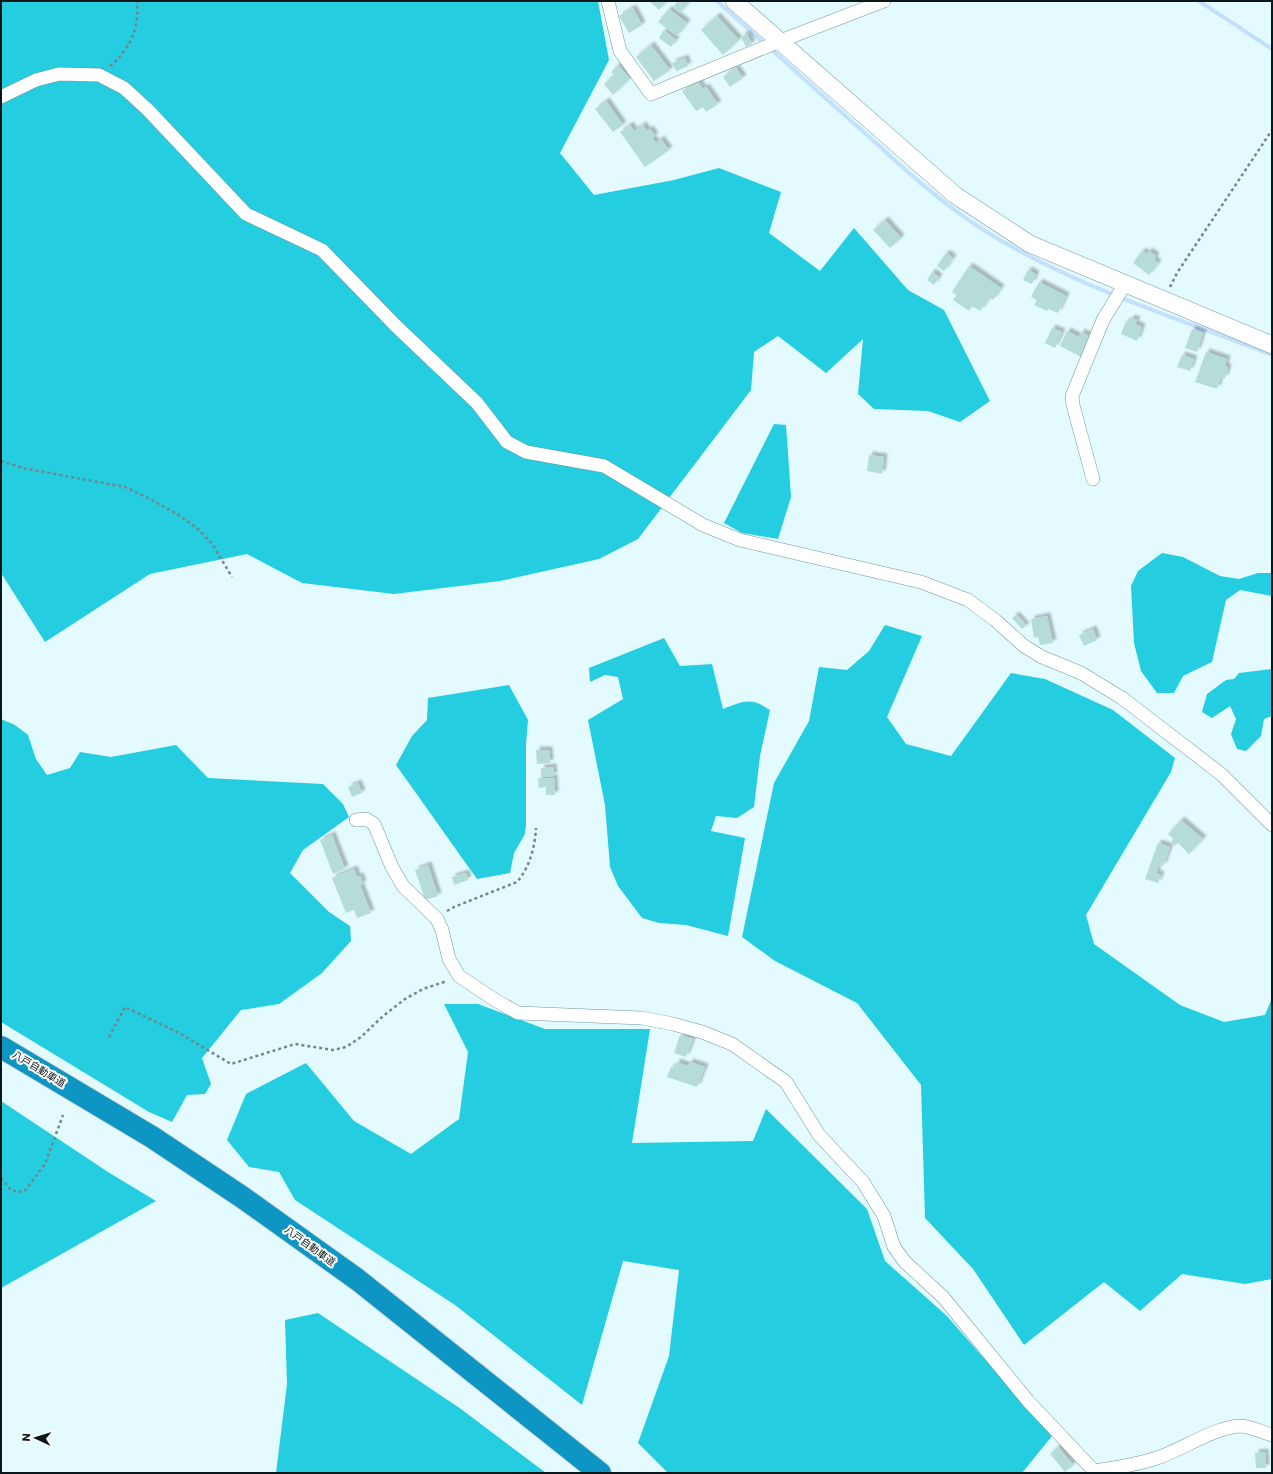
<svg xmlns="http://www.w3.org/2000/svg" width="1273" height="1474" viewBox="0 0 1273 1474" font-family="Poppins,'Noto Sans JP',sans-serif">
	<defs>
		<filter id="shadow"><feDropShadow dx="3.5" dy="-3.5" stdDeviation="1" flood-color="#0004"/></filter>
	</defs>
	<rect width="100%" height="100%" fill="#e3fbfe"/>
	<g fill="#24cde0">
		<polygon points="3,1 598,1 609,60 560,153 594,195 674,180 719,168 781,192 769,233 820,271 854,228 908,290 944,310 990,401 960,422 928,411 874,409 858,394 863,339 826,373 778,336 754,352 751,390 638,539 599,559 500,581 394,594 302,583 247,554 150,574 45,642 1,573 1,3"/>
		<polygon points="774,424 786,425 791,497 778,539 742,533 724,523"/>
		<polygon points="1162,553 1183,557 1220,576 1239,579 1258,573 1272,573 1272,596 1240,590 1226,600 1212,662 1183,676 1174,693 1157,693 1141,671 1134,643 1131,586 1138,571"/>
		<polygon points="885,625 922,636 887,717 906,744 951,756 1011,673 1045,679 1113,710 1175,758 1171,772 1086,915 1094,944 1180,1005 1224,1022 1265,1015 1272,998 1272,1279 1245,1284 1182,1274 1140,1311 1104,1282 1024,1345 973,1269 925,1218 921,1085 857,1003 775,961 742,937 774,783 809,721 819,667 847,670 869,651"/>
		<path d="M664,638L680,666L712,664L723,709C744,701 751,697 770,710L760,756L754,807L737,818L716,816L711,831L745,838L728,936L686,925L659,923L642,918L618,886L610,867L605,805L588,720L623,699L618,677L605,675L590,682L589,668Z"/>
		<polygon points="1272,669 1272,716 1264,719 1261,736 1246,751 1237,749 1231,734 1236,719 1230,706 1212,718 1202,712 1207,694 1226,680 1234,679 1239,673"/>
		<polygon points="509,685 528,720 526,744 526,825 525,834 514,853 510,873 477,879 396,765 412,736 427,720 428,698"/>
		<polygon points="1,719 15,725 28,735 36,759 47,775 70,768 80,752 111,757 176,745 208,778 323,784 343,804 349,817 303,850 290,873 329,912 350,926 351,941 322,973 279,1004 241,1010 202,1058 211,1084 205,1094 187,1095 172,1122 149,1112 1,1022"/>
		<polygon points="444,1004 478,1004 545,1029 650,1029 632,1143 753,1141 766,1109 867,1209 885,1261 947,1316 1052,1436 1022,1473 668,1473 638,1443 669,1356 679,1270 623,1261 582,1405 455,1305 295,1200 279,1172 249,1167 227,1140 246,1094 306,1063 354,1121 411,1154 459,1119 468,1052"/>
		<polygon points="1,1101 108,1172 156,1201 1,1288"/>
		<polygon points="318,1313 461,1409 546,1473 276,1473 287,1384 285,1320"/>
	</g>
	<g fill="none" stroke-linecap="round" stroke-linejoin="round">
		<g stroke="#c3e0fd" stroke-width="4">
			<polyline points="717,1 765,44"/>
			<polyline points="1199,1 1272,49"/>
			<path d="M770,48C805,80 841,112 876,143C909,174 943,204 982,229C1070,285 1175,317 1272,355"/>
		</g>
	</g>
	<g fill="#b5dcd7" filter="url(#shadow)">
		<polygon points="649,1 667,1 659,10"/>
		<polygon points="678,1 690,1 680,13 673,7"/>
		<polygon points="633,8 642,25 629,33 619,16"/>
		<polygon points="669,9 687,23 677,36 658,22"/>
		<polygon points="717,16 739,40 723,55 701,30"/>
		<polygon points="664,30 676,40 671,47 659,38"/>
		<polygon points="747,34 752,44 746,47 741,37"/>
		<polygon points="651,45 670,70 654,81 636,57"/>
		<polygon points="685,58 688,66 676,71 672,63"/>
		<polygon points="618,65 630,79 613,95 604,84 614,75 611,72"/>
		<polygon points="736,68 743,78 730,87 723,77"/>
		<polygon points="697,80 703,89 706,87 718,104 706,112 703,107 696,111 682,91"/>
		<polygon points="606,101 623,125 613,132 595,109"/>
		<polygon points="630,125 634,131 643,125 647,131 650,129 655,136 652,138 656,143 661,139 669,150 645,167 620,132"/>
		<polygon points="885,220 901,238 890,248 873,230"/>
		<polygon points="1142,251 1147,254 1149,251 1156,256 1154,260 1158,263 1149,275 1133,263"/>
		<polygon points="946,253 953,258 944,271 937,266"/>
		<polygon points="969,266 1001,288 993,300 989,298 980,311 972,306 969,311 953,300 957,295 952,292"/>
		<polygon points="1028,270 1036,274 1032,284 1023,280"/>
		<polygon points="932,272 939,277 934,285 927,280"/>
		<polygon points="1039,282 1066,296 1058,313 1048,309 1047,311 1034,305 1037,300 1031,297"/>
		<polygon points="1131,318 1137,320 1135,324 1142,327 1137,341 1121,334 1126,321 1129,322"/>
		<polygon points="1052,328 1062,332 1055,348 1045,343"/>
		<polygon points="1192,329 1203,333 1197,352 1185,348"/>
		<polygon points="1067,331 1079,337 1081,332 1091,337 1081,357 1060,346"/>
		<polygon points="1206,352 1227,359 1225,366 1228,368 1225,378 1221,377 1217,389 1195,382"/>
		<polygon points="1182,355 1194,359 1190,371 1177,367"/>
		<polygon points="869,455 884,457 882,474 867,471"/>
		<polygon points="1016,615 1026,626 1022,629 1012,618"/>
		<polygon points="1047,616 1053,643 1040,645 1038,637 1034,638 1031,619"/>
		<polygon points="1093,629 1097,640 1084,646 1079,635"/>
		<polygon points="536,750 549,750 550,763 537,764"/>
		<polygon points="553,767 554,776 541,777 541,768"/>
		<polygon points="538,778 554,778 555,795 546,795 546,787 539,788"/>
		<polygon points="358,783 362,793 352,797 348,787"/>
		<polygon points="1181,820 1203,839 1189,854 1178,843 1175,846 1171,842 1173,839 1168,834"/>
		<polygon points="332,835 345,869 333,874 320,840"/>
		<polygon points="1158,843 1170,847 1163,866 1159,865 1156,873 1161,875 1158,883 1145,879"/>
		<polygon points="428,865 438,896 425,900 415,870"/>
		<polygon points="354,869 357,877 360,876 363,884 360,885 371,913 357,918 354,910 346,913 332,878"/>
		<polygon points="466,873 468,880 454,885 452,877"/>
		<polygon points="680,1035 693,1039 686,1057 674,1053"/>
		<polygon points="677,1062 688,1066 690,1062 705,1067 697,1087 667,1077 671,1067 674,1068"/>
		<polygon points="1058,1447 1073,1465 1065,1472 1050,1454"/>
		<polygon points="1265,1452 1266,1468 1256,1468 1255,1453"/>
	</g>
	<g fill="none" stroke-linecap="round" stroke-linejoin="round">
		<defs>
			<g id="minor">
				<polyline points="608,1 620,51 651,94 780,41 884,1"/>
				<polyline points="1,97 36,80 59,74 99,75 124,88 148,110 246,214 322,250 396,326 477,403 507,442 526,452 604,466 703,525 740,540 921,582 968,600 995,620 1024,646 1042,657 1081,673 1122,698 1221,774 1272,825"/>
				<polyline points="1093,479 1073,405 1072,396 1103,320 1125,284"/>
				<path d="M356,820L366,819L374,824L392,867L403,886L437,919L442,930L449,959L459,976L495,1000L518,1013L642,1018L673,1024L702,1032L732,1044L786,1082L819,1135L863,1182L884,1216L894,1247L905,1262L943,1297L1028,1401L1094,1471C1115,1468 1136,1465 1157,1458C1181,1450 1215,1427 1240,1426C1251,1426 1261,1432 1272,1435"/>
			</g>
			<polyline id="tertiary" points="734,1 955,195 1030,244 1272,345"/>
			<polyline id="motorway" points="1,1047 152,1137 242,1197 358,1280 600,1473"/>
		</defs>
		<use href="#minor" stroke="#72979d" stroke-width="14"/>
		<use href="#tertiary" stroke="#72979d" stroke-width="18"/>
		<use href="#motorway" stroke="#d8dada" stroke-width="24"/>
		<g stroke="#738689" stroke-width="2.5" stroke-dasharray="3 3" stroke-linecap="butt">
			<path d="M110,66C130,50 140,26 137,1"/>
			<polyline points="1170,287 1177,273 1272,130"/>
			<polyline points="1,461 23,468 125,487 150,499 177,514 197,528 213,545 232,577"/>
			<path d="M447,911L454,907L517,882C530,867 535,846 536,828"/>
			<polyline points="109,1037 125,1007 179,1033 231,1064 295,1044 333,1050 346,1047 361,1037 383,1016 405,999 423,989 447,981"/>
			<polyline points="1,1178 12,1191 24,1192 45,1164 63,1115"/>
		</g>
		<use href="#minor" stroke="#fff" stroke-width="13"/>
		<use href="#tertiary" stroke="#fff" stroke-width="17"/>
		<use href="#motorway" stroke="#0d96c3" stroke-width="22"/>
	</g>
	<g text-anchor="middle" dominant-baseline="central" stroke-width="4" stroke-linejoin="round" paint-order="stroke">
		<g font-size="10" fill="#09171a" stroke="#fff">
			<text transform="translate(39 1069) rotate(31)">八戸自動車道</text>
			<text transform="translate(310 1246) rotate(36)">八戸自動車道</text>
		</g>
	</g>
	<rect width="1273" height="1474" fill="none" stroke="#09171a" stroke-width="4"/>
	<g transform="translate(36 1438) rotate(274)" stroke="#ffffff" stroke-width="3" paint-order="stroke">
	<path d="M0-3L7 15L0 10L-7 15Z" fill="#09171a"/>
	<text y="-6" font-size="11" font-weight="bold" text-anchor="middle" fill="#09171a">N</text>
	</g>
</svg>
